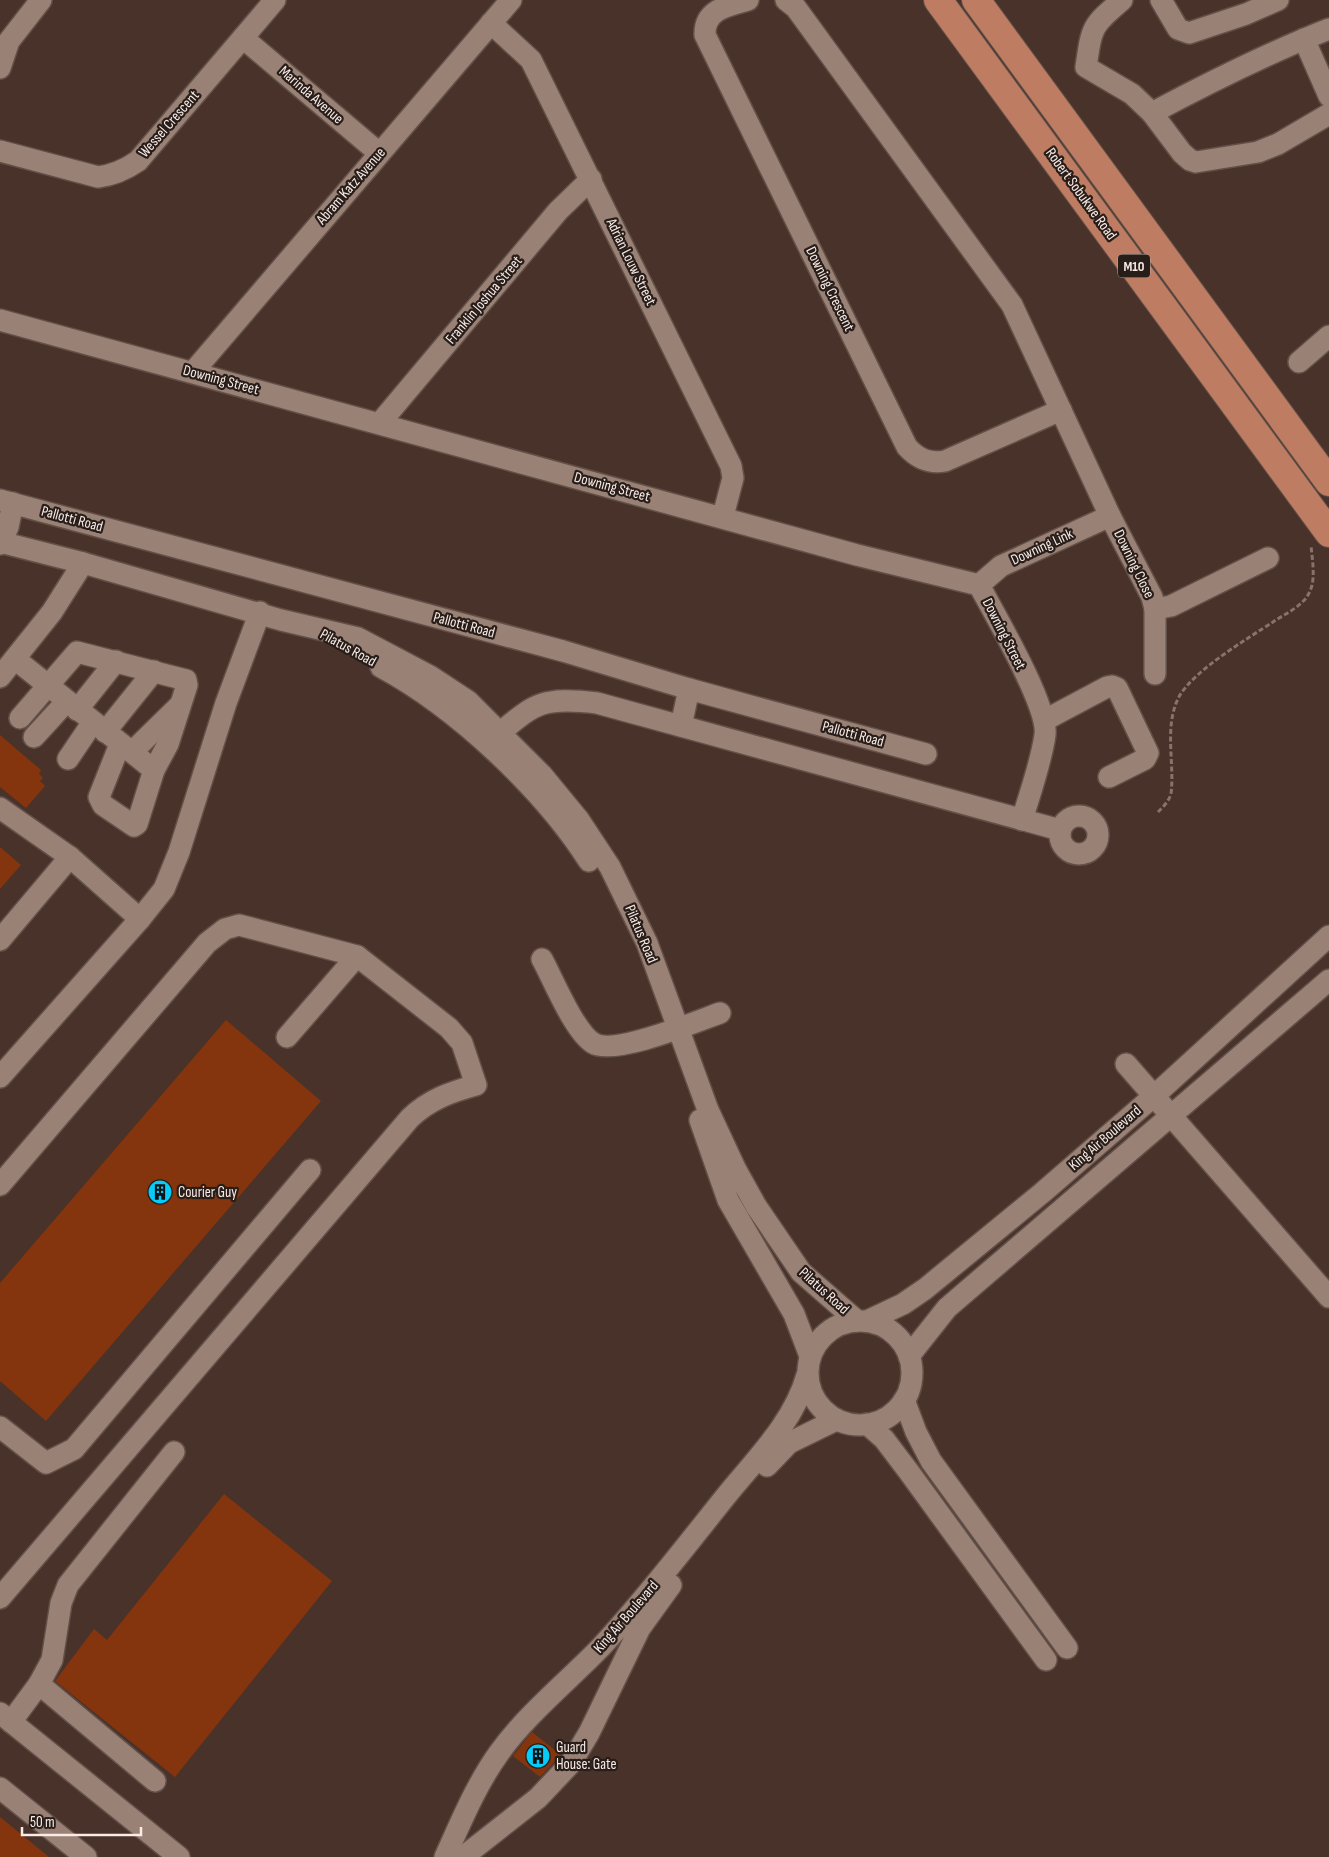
<svg xmlns="http://www.w3.org/2000/svg" width="1329" height="1857" viewBox="0 0 1329 1857" font-family="'Sofia Sans Condensed',sans-serif">
	<rect width="100%" height="100%" fill="#483229"/>
	<g fill="#85350d">
		<polygon points="0,735 41,770 39,774 43,778 40,781 45,786 26,808 0,787"/>
		<polygon points="0,847 21,865 0,889"/>
		<polygon points="226,1020 321,1101 46,1421 0,1381 0,1283"/>
		<polygon points="224,1494 332,1581 175,1777 55,1681 94,1629 107,1640"/>
		<polygon points="532,1732 561,1755 540,1777 513,1756"/>
		<polygon points="0,1817 49,1857 0,1857"/>
	</g>
	<g fill="none" stroke-linecap="round" stroke-linejoin="round">
		<defs>
			<g id="minor">
				<path d="M748,0C728,6 704,9 705,35L907,447C918,459 929,464 945,461L1061,410"/>
				<polyline points="786,0 796,8 1012,305 1110,516 1152,597 1155,609 1155,674"/>
				<path d="M1122,0C1091,27 1092,26 1086,67L1132,94L1152,113L1182,153L1190,160L1196,162L1258,152L1278,144L1329,114"/>
				<polyline points="1161,0 1178,29 1189,33 1246,14 1278,0"/>
				<polyline points="491,23 531,60 731,466 733,478 723,516"/>
				<polyline points="243,38 379,153"/>
				<polyline points="1304,39 1329,96"/>
				<polyline points="0,68 9,41 41,0"/>
				<path d="M1152,113C1210,82 1268,53 1329,29"/>
				<path d="M0,151L98,177C114,175 125,170 138,161L275,0"/>
				<path d="M0,320L857,555L979,585C995,615 1049,707 1045,735C1041,763 1030,793 1022,820"/>
				<polyline points="1299,362 1329,336"/>
				<polyline points="193,372 511,0"/>
				<polyline points="380,423 558,211 591,179"/>
				<polyline points="0,500 563,651 689,689 926,754"/>
				<polyline points="0,542 83,563 281,620 358,638 430,676 468,701 542,775 579,820 610,867 647,943 708,1110 735,1168 756,1206 801,1272 857,1321"/>
				<polyline points="0,544 8,527 13,503"/>
				<polyline points="979,585 1001,566 1110,516"/>
				<polyline points="1155,609 1171,606 1268,558"/>
				<polyline points="15,659 154,770"/>
				<path d="M381,667C457,708 543,789 589,861"/>
				<polyline points="0,677 52,612 83,563"/>
				<polyline points="77,710 116,661"/>
				<polyline points="20,718 77,652 186,680 187,685 168,744 154,770 137,824 134,826 103,805 99,797 120,744"/>
				<polyline points="1045,720 1107,687 1112,686 1117,688 1148,753 1145,759 1109,777"/>
				<polyline points="681,726 689,689"/>
				<polyline points="105,732 154,671"/>
				<polyline points="34,737 67,701"/>
				<path d="M490,741C534,705 537,696 597,703L1060,830"/>
				<polyline points="132,752 180,705"/>
				<polyline points="68,759 93,722"/>
				<polyline points="0,808 70,857 140,919"/>
				<circle cx="1079" cy="835" r="19"/>
				<polyline points="0,940 70,857"/>
				<path d="M542,959C553,979 574,1031 593,1043C614,1056 695,1022 720,1013"/>
				<polyline points="287,1037 357,956"/>
				<polyline points="1126,1064 1329,1297"/>
				<polyline points="0,1077 140,919 164,889 179,852 226,703 260,612"/>
				<polyline points="700,1120 728,1200 794,1314 810,1356"/>
				<path d="M0,1185L207,943L225,929L239,925L357,956L449,1028L462,1043L476,1085C451,1092 430,1099 410,1118L0,1598"/>
				<polyline points="867,1321 903,1304 925,1289 1042,1193 1154,1096 1329,936"/>
				<circle cx="860" cy="1373" r="52"/>
				<polyline points="909,1356 947,1308 1329,980"/>
				<polyline points="904,1400 916,1432 931,1461 1067,1648"/>
				<polyline points="867,1424 884,1439 909,1472 1046,1660"/>
				<polyline points="0,1427 46,1463 74,1449 310,1170"/>
				<polyline points="767,1466 789,1443 836,1420"/>
				<polyline points="39,1684 155,1781"/>
				<polyline points="0,1713 179,1857"/>
				<polyline points="11,1722 39,1684 52,1660 61,1603 68,1585 174,1452"/>
				<polyline points="0,1788 86,1857"/>
				<path d="M445,1857C461,1822 476,1785 499,1753C527,1714 567,1682 601,1647C645,1600 685,1547 726,1496C756,1459 794,1422 807,1375"/>
				<polyline points="463,1857 538,1798 571,1763 589,1733 640,1628 671,1585"/>
			</g>
			<g id="major">
				<polyline points="938,0 1329,533"/>
				<polyline points="976,0 1329,482"/>
			</g>
		</defs>
		<use href="#minor" stroke="#625048" stroke-width="24"/>
		<use href="#major" stroke="#625048" stroke-width="30"/>
		<path stroke="#87736c" stroke-width="3" stroke-dasharray="5 2.5" stroke-linecap="butt" d="M1158,812C1163,807 1169,801 1171,794C1175,762 1163,725 1180,695C1196,669 1247,639 1273,622C1286,613 1304,606 1310,591C1316,578 1312,559 1311,545"/>
		<use href="#minor" stroke="#9a8176" stroke-width="21"/>
		<use href="#major" stroke="#be7c62" stroke-width="28"/>
	</g>
	<defs>
		<symbol id="building-disc" viewBox="-11 -11 22 22"><circle r="9.5" fill="#07cbf9" stroke="#271d19"/><path d="M-4-6H4V6H1V3H-1V6H-4ZM-2.5-4.3h1.7v1.8h-1.7ZM.8-4.3h1.7v1.8H.8ZM-2.5-1h1.7V.8h-1.7ZM.8-1h1.7V.8H.8Z" fill="#111"/></symbol>
	</defs>
	<g fill-rule="evenodd">
		<use href="#building-disc" x="146" y="1178" width="28" height="28"/>
		<use href="#building-disc" x="524" y="1742" width="28" height="28"/>
	</g>
	<g text-anchor="middle" dominant-baseline="central" stroke-width="4.5" stroke-linejoin="round" paint-order="stroke">
		<rect fill="#271d19" stroke="#bbada8" stroke-width="1" x="1118" y="254.5" width="32" height="23" rx="4"/>
		<g font-size="14" font-weight="bold" fill="#faebe6">
			<text x="1134" y="266">M10</text>
		</g>
		<g font-size="15" fill="#faebe6" stroke="#271d19">
			<text transform="translate(311 95) rotate(41)">Marinda Avenue</text>
			<text transform="translate(169 124) rotate(-49)">Wessel Crescent</text>
			<text transform="translate(351 186) rotate(-49)">Abram Katz Avenue</text>
			<text transform="translate(1081 194) rotate(54)">Robert Sobukwe Road</text>
			<text transform="translate(631 262) rotate(64)">Adrian Louw Street</text>
			<text transform="translate(830 289) rotate(64)">Downing Crescent</text>
			<text transform="translate(484 300) rotate(-50)">Franklin Joshua Street</text>
			<text transform="translate(221 380) rotate(15)">Downing Street</text>
			<text transform="translate(612 487) rotate(15)">Downing Street</text>
			<text transform="translate(72 519) rotate(15)">Pallotti Road</text>
			<text transform="translate(1042 547) rotate(-25)">Downing Link</text>
			<text transform="translate(1134 564) rotate(64)">Downing Close</text>
			<text transform="translate(464 625) rotate(15)">Pallotti Road</text>
			<text transform="translate(1004 634) rotate(63)">Downing Street</text>
			<text transform="translate(348 648) rotate(29)">Pilatus Road</text>
			<text transform="translate(853 734) rotate(15)">Pallotti Road</text>
			<text transform="translate(641 934) rotate(67)">Pilatus Road</text>
			<text transform="translate(1105 1138) rotate(-41)">King Air Boulevard</text>
			<text transform="translate(824 1291) rotate(42)">Pilatus Road</text>
			<text transform="translate(626 1617) rotate(-49)">King Air Boulevard</text>
		</g>
		<g font-size="15" fill="#faebe6" stroke="#271d19" text-anchor="start">
			<text x="178" y="1192">Courier Guy</text>
			<text x="556" y="1747">Guard<tspan x="556" dy="17">House: Gate</tspan></text>
		</g>
	</g>
	<path d="M22 1827v8h119v-8" fill="none" stroke="#faebe6" stroke-width="2.5"/>
	<text x="30" y="1827" font-size="15" fill="#faebe6" stroke="#271d19" stroke-width="4" paint-order="stroke">50 m</text>
</svg>
